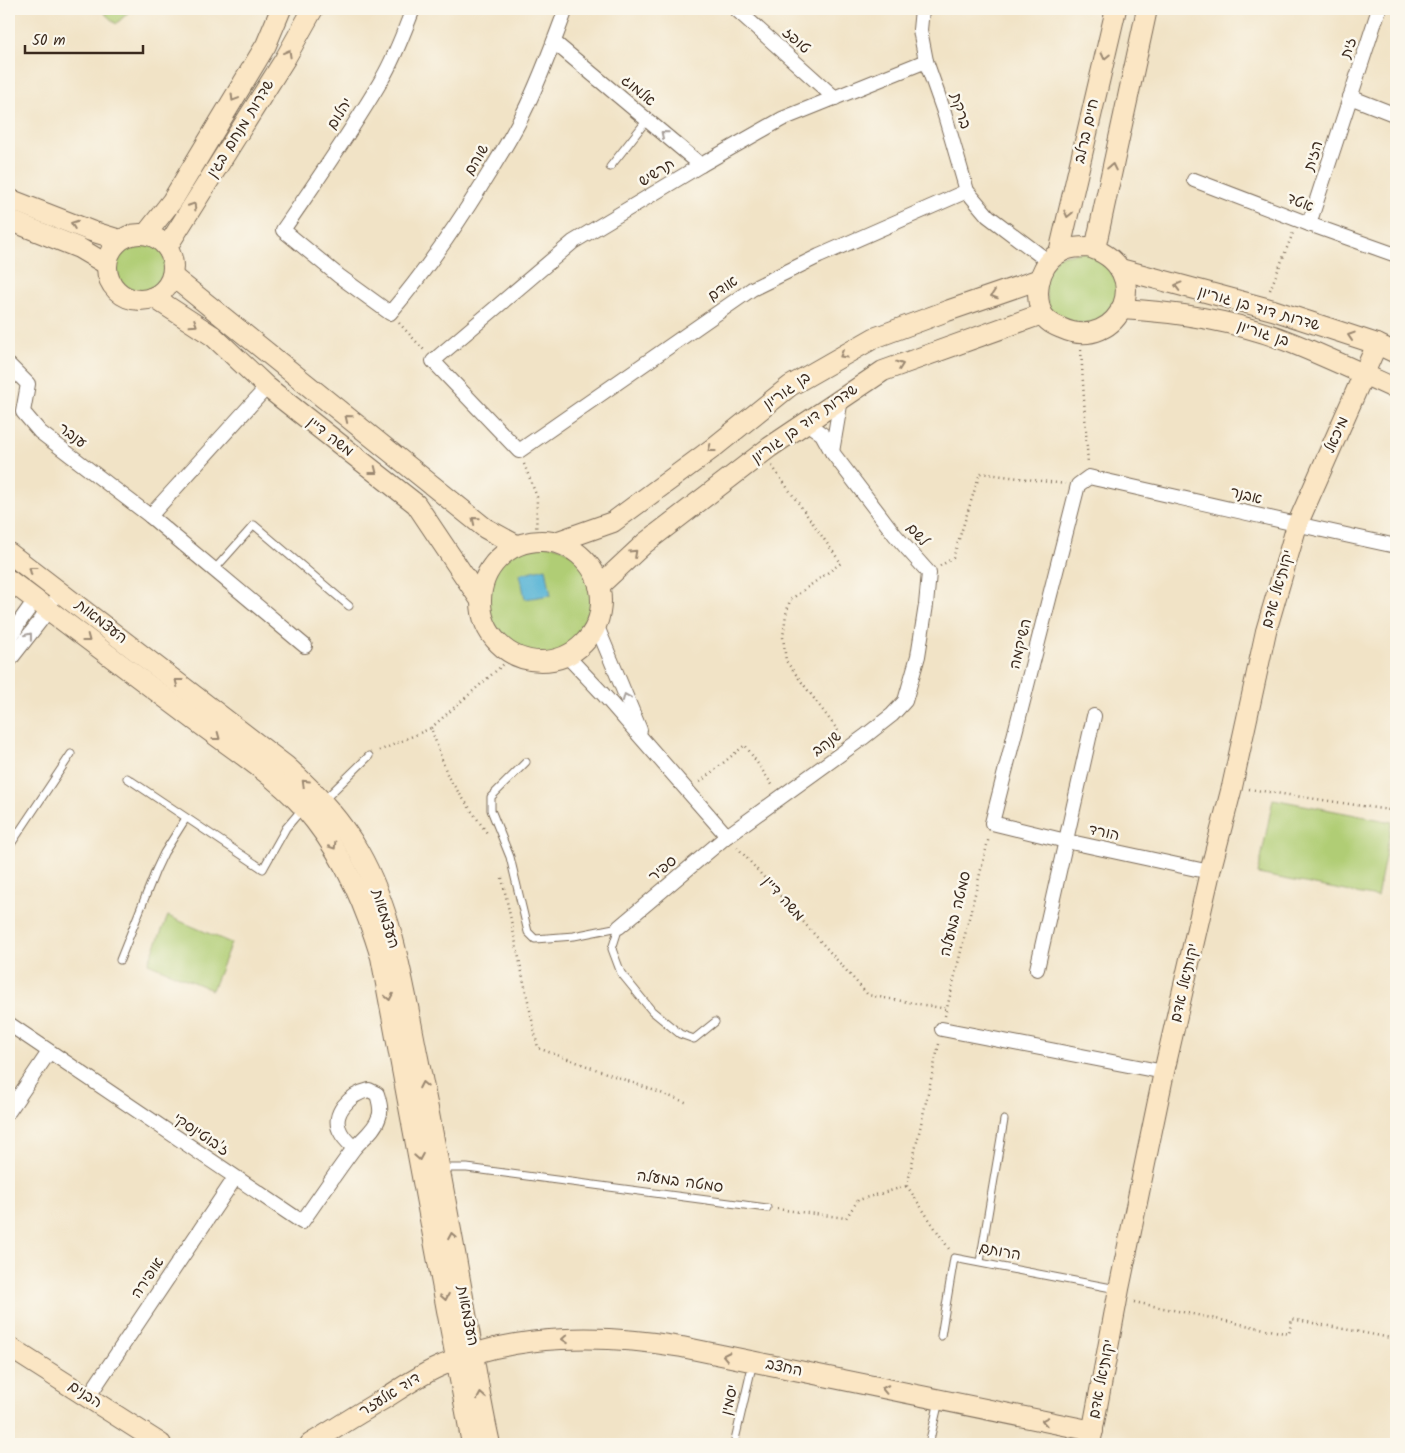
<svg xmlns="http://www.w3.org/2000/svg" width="1405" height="1453" viewBox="0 0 1405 1453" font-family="Kalam,'Playpen Sans Hebrew',sans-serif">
	<rect width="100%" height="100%" fill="#fbf7ec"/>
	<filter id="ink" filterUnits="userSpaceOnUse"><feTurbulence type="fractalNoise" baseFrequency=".02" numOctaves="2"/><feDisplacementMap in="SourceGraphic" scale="10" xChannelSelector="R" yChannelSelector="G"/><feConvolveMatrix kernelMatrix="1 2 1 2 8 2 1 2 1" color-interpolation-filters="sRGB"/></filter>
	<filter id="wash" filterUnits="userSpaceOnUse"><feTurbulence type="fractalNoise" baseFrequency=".0096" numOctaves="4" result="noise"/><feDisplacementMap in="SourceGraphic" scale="20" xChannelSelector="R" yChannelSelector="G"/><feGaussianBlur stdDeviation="1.12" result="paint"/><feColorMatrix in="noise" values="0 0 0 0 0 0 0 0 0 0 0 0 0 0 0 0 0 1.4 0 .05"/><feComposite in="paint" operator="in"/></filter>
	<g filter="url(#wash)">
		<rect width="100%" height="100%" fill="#f1e3c6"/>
		<g fill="#b0cd74" stroke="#767c49">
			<polygon points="100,9 132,9 116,24"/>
			<circle cx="139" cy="267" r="31"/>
			<polygon points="1093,250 1123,288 1106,325 1051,321 1043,277 1058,256"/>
			<circle cx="540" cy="601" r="57"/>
			<polygon points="1273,799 1392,822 1377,897 1258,874"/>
			<polygon points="168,916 231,943 212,990 148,963"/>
		</g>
		<polygon fill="#57b4d5" stroke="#496f7a" points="546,568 551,595 525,599 520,574"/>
	</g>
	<g filter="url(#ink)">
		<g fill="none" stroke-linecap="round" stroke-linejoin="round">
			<defs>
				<g id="lane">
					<polyline points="610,167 647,120"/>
					<polyline points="214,570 254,525 349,606"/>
					<polyline points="526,762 491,797 491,810 510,857 528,932 535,939 574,936 619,927 612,949 621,973 652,1011 680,1034 694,1039 715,1022"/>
					<polyline points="127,778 263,869 286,828 303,808"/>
					<polyline points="323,801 369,756"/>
					<polyline points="9,847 71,754"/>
					<polyline points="120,960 156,870 164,853 186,818"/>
					<polyline points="442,1168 467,1168 767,1208"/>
					<polyline points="980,1262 1004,1120"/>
					<polyline points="941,1336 954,1258 1117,1289"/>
					<polyline points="734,1444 753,1362"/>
					<polyline points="929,1444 939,1401"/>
				</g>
				<g id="street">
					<path d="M413,9C404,32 395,57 382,79C352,131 317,180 283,230L339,276L390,313C424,273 453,231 481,186C495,163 511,139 523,114C540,80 553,44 566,9"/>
					<polyline points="736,9 835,98"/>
					<polyline points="922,9 920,30 926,61 944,112 967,191 988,216 1049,262"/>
					<polyline points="554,42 701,165"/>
					<polyline points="926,61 782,119 701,165 573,242 433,361 519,451 752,289 819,256 967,191"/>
					<polyline points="1350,97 1396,115"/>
					<polyline points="1194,180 1309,224 1396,255"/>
					<polyline points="1309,224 1379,9"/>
					<polyline points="9,365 28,384 23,412 40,432 150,516 305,646"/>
					<polyline points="832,452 841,399"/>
					<polyline points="150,516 267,387"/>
					<polyline points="596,624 640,730"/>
					<polyline points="9,641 20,621 35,600"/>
					<polyline points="566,655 603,694 727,836"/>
					<polyline points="9,661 41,620 51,604"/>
					<path d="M1210,872L1066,841L992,823L1078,485L1089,477C1191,500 1293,524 1396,546"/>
					<polyline points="619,927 727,836 864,737 892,715 905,701 918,656 926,605 929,573 895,535 832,452 822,434 805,422"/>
					<polyline points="1037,969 1094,716"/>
					<path d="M9,1024L302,1222C319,1198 335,1174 352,1151C360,1140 375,1131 379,1117C382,1110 379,1101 377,1094L369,1090C351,1094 329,1114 341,1133C344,1139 350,1144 354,1148"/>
					<polyline points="942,1029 1164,1072"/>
					<polyline points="9,1111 49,1052"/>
					<polyline points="88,1397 235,1178"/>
				</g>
				<g id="secondary">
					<polyline points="9,199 91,231 120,240"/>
					<polyline points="9,220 79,248 106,264"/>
					<circle cx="140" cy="267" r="33"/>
					<polyline points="146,234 172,201 266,45 281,9"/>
					<polyline points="167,247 285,59 313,9"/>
					<path d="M1088,247C1158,268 1120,355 1061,328C1051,324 1043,319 1040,308C1034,285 1042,259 1065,250C1072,247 1080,247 1088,247Z"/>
					<polyline points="1095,249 1147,9"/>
					<polyline points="1059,253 1116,9"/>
					<polyline points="1120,269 1273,310 1377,344 1396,353"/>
					<polyline points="172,276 485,528 516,545"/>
					<polyline points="153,297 213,336 267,387 416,504 481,601"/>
					<path d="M1121,309C1179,312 1238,321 1292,343C1327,357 1361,373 1396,389"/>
					<circle cx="541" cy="601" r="60"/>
					<polyline points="556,542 613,522 713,448 790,386 874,338 947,311 1040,279"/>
					<path d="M9,553L286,766C314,791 340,818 359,852C394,914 404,989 418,1058C435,1143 451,1229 466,1314C474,1357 480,1401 490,1444"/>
					<path d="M9,580C72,628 136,676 200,724C239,753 285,782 315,821C347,862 366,908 381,957L472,1444"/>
					<polyline points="599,586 645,543 770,447 883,371 1042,314"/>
					<polyline points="9,1347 161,1444"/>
					<path d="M310,1444C336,1428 361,1412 387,1397C406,1385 423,1373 443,1365C516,1333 605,1334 682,1347L1093,1431"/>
					<polyline points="1090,1444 1119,1289 1164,1072 1210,872 1232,787 1266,631 1297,525 1377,344"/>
				</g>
			</defs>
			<use href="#lane" stroke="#7b6b59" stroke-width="9"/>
			<use href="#street" stroke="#7b6b59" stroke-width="16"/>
			<use href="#secondary" stroke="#7b6b59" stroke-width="22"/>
			<g stroke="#7b6b59" stroke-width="2.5" stroke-dasharray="1 4" stroke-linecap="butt">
				<polyline points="1270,290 1293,233"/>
				<polyline points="399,323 424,350"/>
				<polyline points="1081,350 1088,464"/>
				<polyline points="524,464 537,497 536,540"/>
				<polyline points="772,466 841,563 790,600 786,614 783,637 786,661 842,736"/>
				<polyline points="940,566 953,558 980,473 1065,484"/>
				<polyline points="431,728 514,655"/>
				<polyline points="379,751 431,728 448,777 487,833"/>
				<polyline points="700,782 745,745 773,786"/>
				<polyline points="1249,789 1396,811"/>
				<polyline points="737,847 868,995 947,1009"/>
				<polyline points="502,878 538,1048 688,1103"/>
				<polyline points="945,1016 989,837"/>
				<polyline points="939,1044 907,1186 949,1249"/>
				<polyline points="777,1209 846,1218 858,1200 907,1186"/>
				<polyline points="1134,1302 1289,1334 1292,1319 1396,1339"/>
			</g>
			<use href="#lane" stroke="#fff" stroke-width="7"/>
			<use href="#street" stroke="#fff" stroke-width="14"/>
			<use href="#secondary" stroke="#fbe6c4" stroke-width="20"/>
		</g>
		<defs><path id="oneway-chevron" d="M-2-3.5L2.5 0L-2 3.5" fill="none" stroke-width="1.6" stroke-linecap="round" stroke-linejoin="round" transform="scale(1.25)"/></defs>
		<g stroke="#9b8871">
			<use href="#oneway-chevron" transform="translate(288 53) rotate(-61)"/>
			<use href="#oneway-chevron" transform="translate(1105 56) rotate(103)"/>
			<use href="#oneway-chevron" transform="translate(234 98) rotate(121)"/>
			<use href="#oneway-chevron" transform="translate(1112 167) rotate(-78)"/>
			<use href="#oneway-chevron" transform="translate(193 206) rotate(-58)"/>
			<use href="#oneway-chevron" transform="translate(1068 214) rotate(103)"/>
			<use href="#oneway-chevron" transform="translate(74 224) rotate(-159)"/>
			<use href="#oneway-chevron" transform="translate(1178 286) rotate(-165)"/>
			<use href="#oneway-chevron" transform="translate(994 295) rotate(161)"/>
			<use href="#oneway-chevron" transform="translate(194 324) rotate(33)"/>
			<use href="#oneway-chevron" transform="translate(1351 336) rotate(-162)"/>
			<use href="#oneway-chevron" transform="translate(843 355) rotate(150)"/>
			<use href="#oneway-chevron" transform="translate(900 365) rotate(-20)"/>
			<use href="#oneway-chevron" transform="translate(348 418) rotate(-141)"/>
			<use href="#oneway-chevron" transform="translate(711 449) rotate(143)"/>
			<use href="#oneway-chevron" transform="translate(374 471) rotate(38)"/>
			<use href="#oneway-chevron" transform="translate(475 520) rotate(-141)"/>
			<use href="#oneway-chevron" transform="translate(634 553) rotate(-43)"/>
			<use href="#oneway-chevron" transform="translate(32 570) rotate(-143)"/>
			<use href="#oneway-chevron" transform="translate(87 639) rotate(37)"/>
			<use href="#oneway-chevron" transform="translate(178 682) rotate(-142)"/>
			<use href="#oneway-chevron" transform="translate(217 737) rotate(37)"/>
			<use href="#oneway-chevron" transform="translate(305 783) rotate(-136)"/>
			<use href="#oneway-chevron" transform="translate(333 846) rotate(57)"/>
			<use href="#oneway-chevron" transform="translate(389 997) rotate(79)"/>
			<use href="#oneway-chevron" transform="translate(423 1085) rotate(-101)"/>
			<use href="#oneway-chevron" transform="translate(419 1157) rotate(80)"/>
			<use href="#oneway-chevron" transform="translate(452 1236) rotate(-100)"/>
			<use href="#oneway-chevron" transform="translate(445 1297) rotate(80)"/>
			<use href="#oneway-chevron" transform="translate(565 1339) rotate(176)"/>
			<use href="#oneway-chevron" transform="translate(726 1356) rotate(-168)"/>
			<use href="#oneway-chevron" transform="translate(885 1389) rotate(-168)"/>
			<use href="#oneway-chevron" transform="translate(481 1396) rotate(-100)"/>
			<use href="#oneway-chevron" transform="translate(1045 1421) rotate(-169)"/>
		</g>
		<g stroke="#a79f9a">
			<use href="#oneway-chevron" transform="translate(664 134) rotate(-140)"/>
			<use href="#oneway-chevron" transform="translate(29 636) rotate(-52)"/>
			<use href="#oneway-chevron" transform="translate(626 697) rotate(-113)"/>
		</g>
	</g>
	<g text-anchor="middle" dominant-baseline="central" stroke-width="5" stroke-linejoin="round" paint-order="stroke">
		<g font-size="15" fill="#3b2a1e" stroke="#fbf7ec">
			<text transform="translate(796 41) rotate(42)">טופז</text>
			<text transform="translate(1349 48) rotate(-72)">זית</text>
			<text transform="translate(638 91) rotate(40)">אלמוג</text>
			<text transform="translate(960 111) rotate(73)">ברקת</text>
			<text transform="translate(340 114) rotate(-58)">יהלום</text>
			<text transform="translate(241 129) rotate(-58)">שדרות מנחם בגין</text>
			<text transform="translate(1087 131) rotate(-77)">חיים ברלב</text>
			<text transform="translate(1314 156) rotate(-72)">הזית</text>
			<text transform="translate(477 160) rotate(-59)">שוהם</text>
			<text transform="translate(657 173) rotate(-32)">תרשיש</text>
			<text transform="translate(1300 203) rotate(21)">אטד</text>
			<text transform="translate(723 289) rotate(-35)">אודם</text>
			<text transform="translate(1259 309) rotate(16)">שדרות דוד בן גוריון</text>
			<text transform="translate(1263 334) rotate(18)">בן גוריון</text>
			<text transform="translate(787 391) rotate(-35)">בן גוריון</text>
			<text transform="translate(805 424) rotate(-35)">שדרות דוד בן גוריון</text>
			<text transform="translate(1337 435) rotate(-66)">מיכאל</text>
			<text transform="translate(72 436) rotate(37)">ענבר</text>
			<text transform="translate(330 437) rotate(38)">משה דיין</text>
			<text transform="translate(1246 496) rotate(14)">אבנר</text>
			<text transform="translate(917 535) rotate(49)">לשם</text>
			<text transform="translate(1278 589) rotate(-74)">יקותיאל אדם</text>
			<text transform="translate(101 622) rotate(38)">העצמאות</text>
			<text transform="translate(1021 644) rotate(-76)">השיקמה</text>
			<text transform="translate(827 744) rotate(-36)">שנהב</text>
			<text transform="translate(1104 833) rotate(12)">הורד</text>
			<text transform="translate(663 869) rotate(-40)">ספיר</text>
			<text transform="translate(783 899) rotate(48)">משה דיין</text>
			<text transform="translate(956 914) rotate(-76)">סמטה במעלה</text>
			<text transform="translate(385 919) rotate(73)">העצמאות</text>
			<text transform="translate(1185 983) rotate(-77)">יקותיאל אדם</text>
			<text transform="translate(201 1135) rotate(34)">ז'בוטינסקי</text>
			<text transform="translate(680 1182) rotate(8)">סמטה במעלה</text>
			<text transform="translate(1000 1252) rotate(11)">הרותם</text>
			<text transform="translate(148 1278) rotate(-56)">אופירה</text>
			<text transform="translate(467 1316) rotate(79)">העצמאות</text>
			<text transform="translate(784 1368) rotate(12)">החצב</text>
			<text transform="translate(1102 1379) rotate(-79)">יקותיאל אדם</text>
			<text transform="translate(85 1395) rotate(33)">הבנים</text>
			<text transform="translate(390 1395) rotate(-32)">דוד אלעזר</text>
			<text transform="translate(730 1400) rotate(-77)">יסמין</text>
		</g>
	</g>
	<rect width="1405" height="1453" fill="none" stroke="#fbf7ec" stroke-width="30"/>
	<path d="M25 45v8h118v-8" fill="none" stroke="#3b2a1e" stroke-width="2.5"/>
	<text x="32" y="45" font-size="15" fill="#3b2a1e" stroke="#fbf7ec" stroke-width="4" paint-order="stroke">50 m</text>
</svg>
